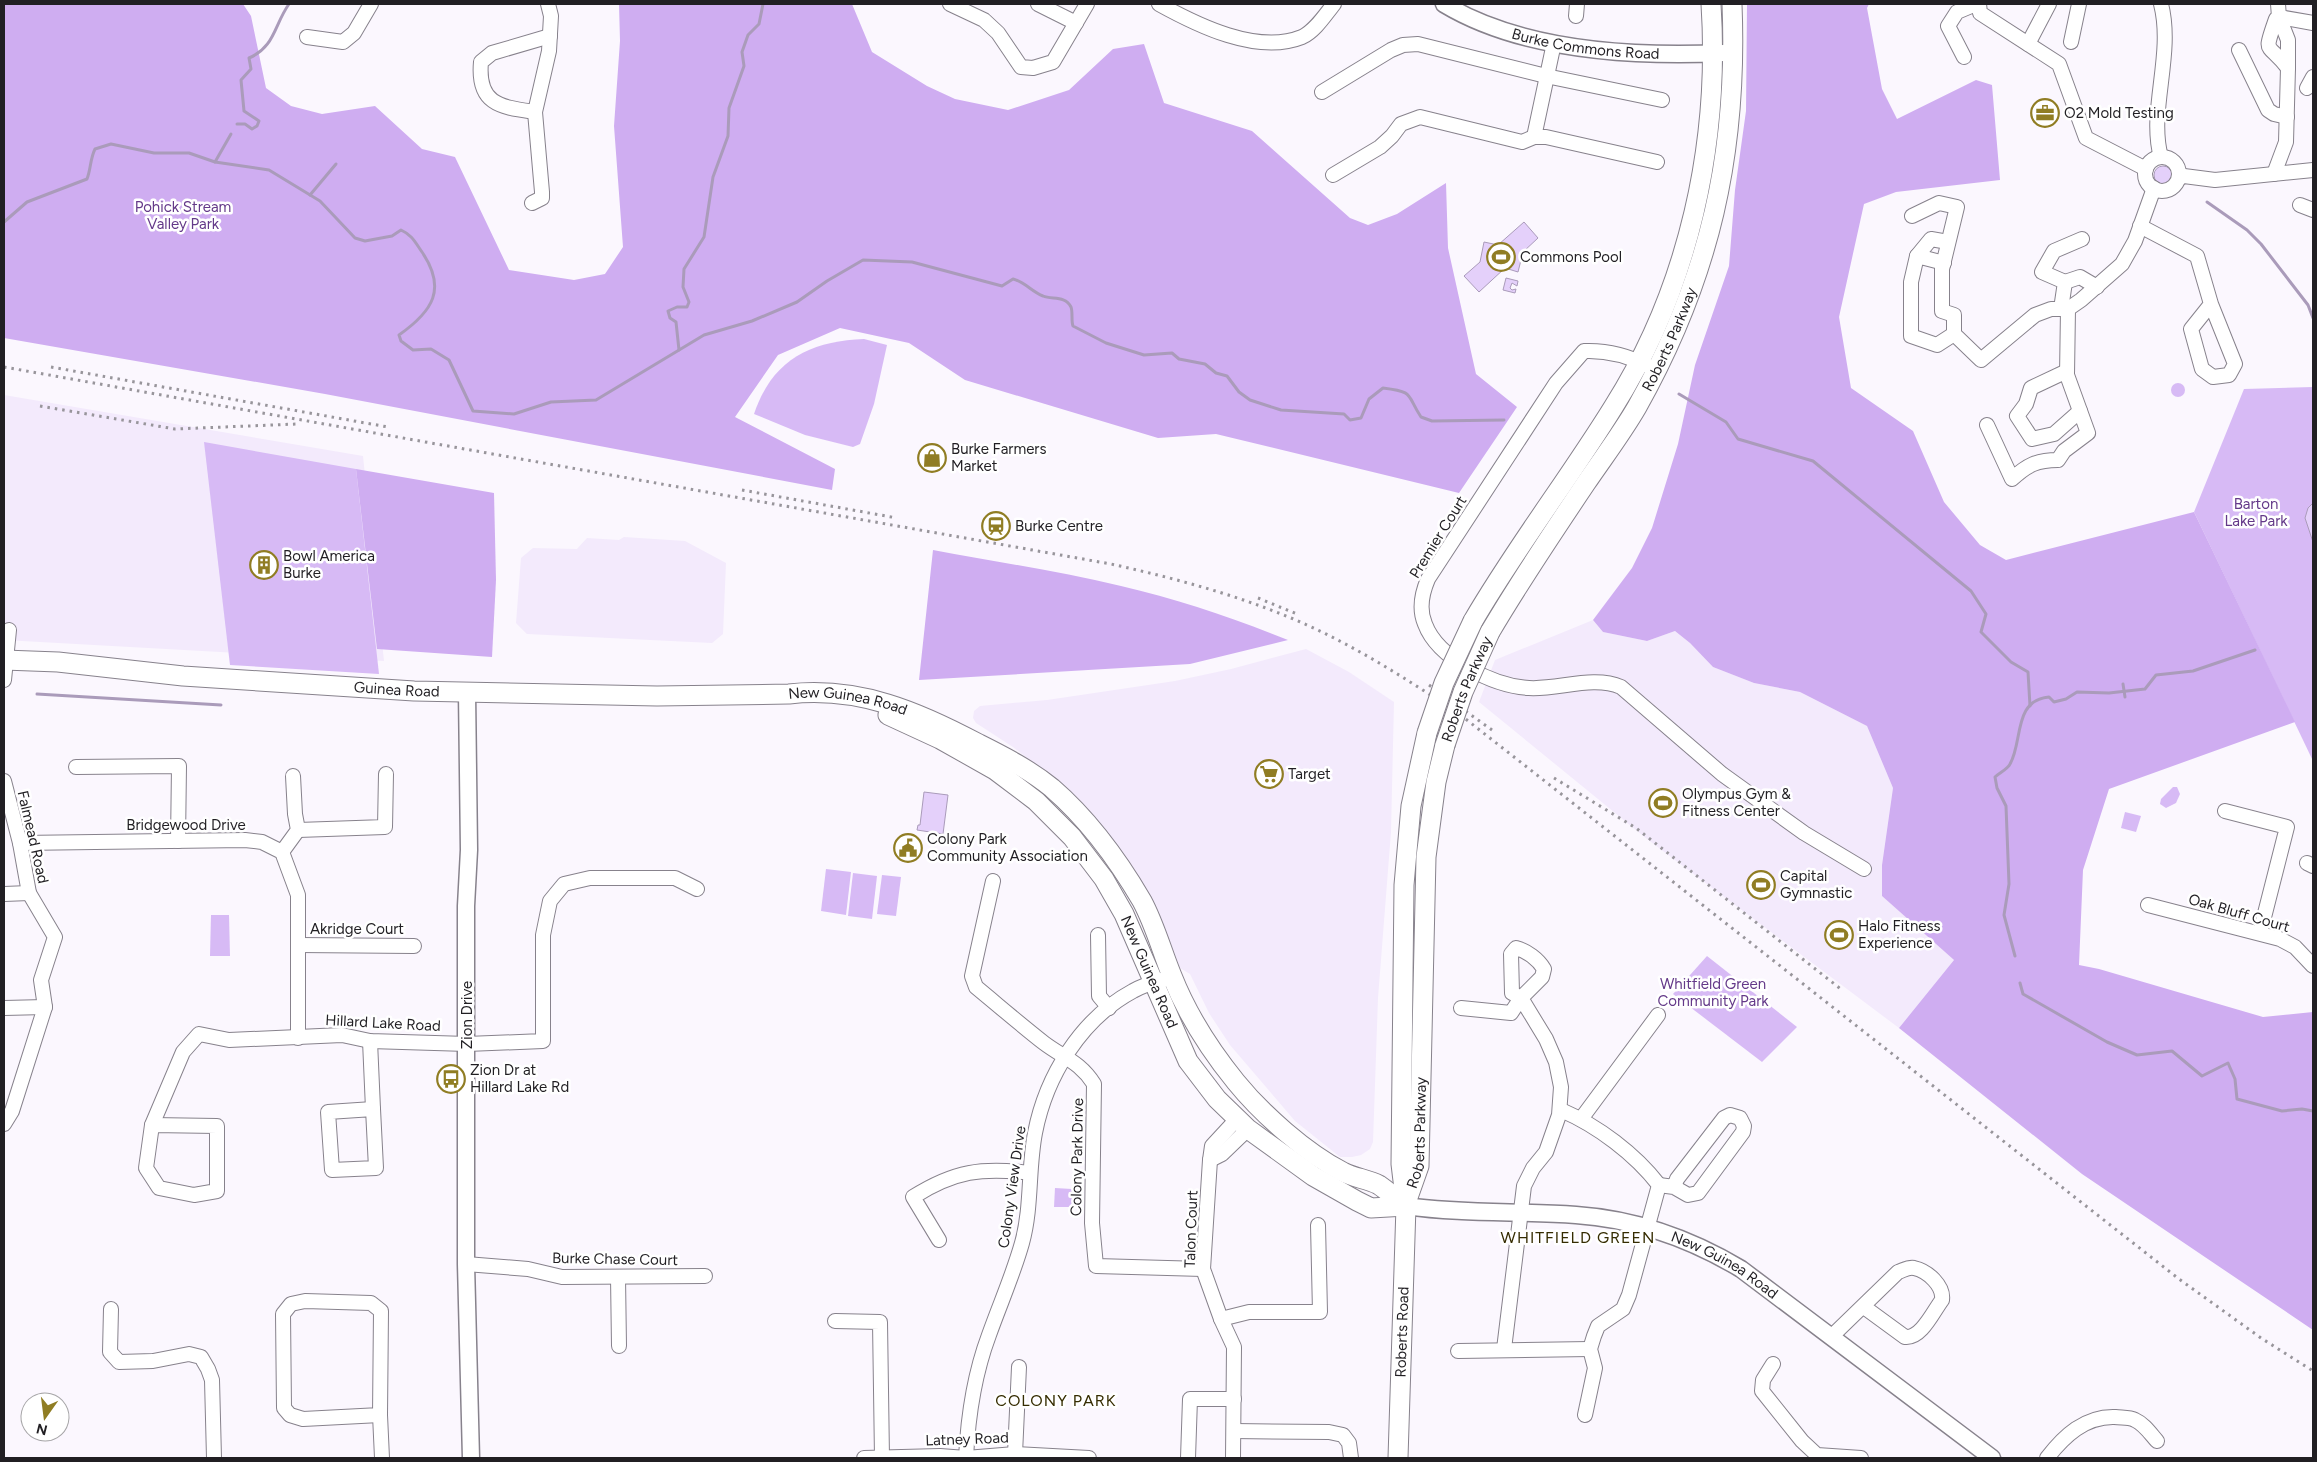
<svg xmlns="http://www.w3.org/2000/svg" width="2317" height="1462" viewBox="0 0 2317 1462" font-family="Figtree,sans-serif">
	<rect width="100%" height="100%" fill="#fbf7fe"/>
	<g fill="#f3eafc">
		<polygon points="4,395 363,456 384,661 4,640"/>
		<polygon points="624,537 685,541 726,563 723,634 712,643 527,634 516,623 521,558 533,548 577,549 587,538 619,540"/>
		<polygon points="1593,620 1603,632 1647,641 1675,631 1690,643 1713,667 1754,683 1800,692 1867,726 1893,788 1882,865 1882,896 1954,960 1899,1028 1647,839 1479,702 1495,660"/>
		<polygon points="1306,649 1349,672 1394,702 1391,832 1378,998 1373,1142 1370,1149 1361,1155 1352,1157 1340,1157 1295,1121 1230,1045 1209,1013 1190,974 1180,968 1161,922 1123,855 1112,839 1093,817 1055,780 1013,747 976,723 973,718 974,711 980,706 1047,700 1175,681 1231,669"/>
	</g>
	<g fill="#d7baf5">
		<path d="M864,339L887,345L874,404L860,444L853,447L805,435L754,414C772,360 810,341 864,339Z"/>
		<circle cx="2178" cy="390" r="7"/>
		<polygon points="2313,387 2313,761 2194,512 2244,389"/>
		<polygon points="204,442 356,469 379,674 230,665"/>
		<polygon points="2173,787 2177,787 2180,794 2176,803 2166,808 2160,804 2161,799"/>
		<polygon points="2125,812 2141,816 2136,832 2121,828"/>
		<polygon points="826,869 851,872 846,915 821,911"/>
		<polygon points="853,873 877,876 872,919 848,916"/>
		<polygon points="882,875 901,877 896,916 877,914"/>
		<polygon points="211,915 229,915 230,956 210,956"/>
		<polygon points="1707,956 1797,1027 1762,1062 1673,994"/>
		<polygon points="1055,1188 1072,1189 1072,1207 1054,1207"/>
	</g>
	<g fill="#cfadf1">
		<polygon points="4,4 243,4 251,16 266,88 291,106 322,114 375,106 422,149 455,157 509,270 574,280 605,274 623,247 614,126 620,41 619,4 852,4 872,52 927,86 955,99 1008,110 1069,90 1113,49 1144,44 1164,103 1252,131 1350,218 1368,225 1397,214 1446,183 1448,248 1476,374 1517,407 1459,493 1216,434 1158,438 965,380 909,343 840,328 778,355 735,417 835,469 832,490 325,394 4,338"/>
		<polygon points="1747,4 1869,4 1867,8 1882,89 1897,119 1976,80 1992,85 2000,180 1896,192 1864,204 1839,317 1851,388 1913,431 1944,502 1980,545 2006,560 2194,512 2295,722 2109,789 2083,870 2079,965 2099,969 2263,1017 2313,1012 2313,1330 2082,1174 1899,1028 1954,960 1882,896 1882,865 1893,788 1867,726 1800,692 1754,683 1713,667 1690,643 1675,631 1647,641 1603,632 1593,620 1632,568 1652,528 1678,444 1695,365 1729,266 1735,190 1746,111"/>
		<polygon points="356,469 494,493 496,580 492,657 377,649"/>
		<path d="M933,550C996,562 1059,571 1121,586C1178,599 1233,618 1288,640L1190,664L919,680Z"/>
	</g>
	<g fill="#e4d0fa" stroke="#aa9bba">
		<circle cx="2163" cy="175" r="9"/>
		<polygon points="1524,222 1538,238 1523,252 1518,272 1505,268 1479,292 1464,276 1480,262 1484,242 1498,245"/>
		<polygon points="1506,278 1518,281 1517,286 1512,283 1510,288 1512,290 1516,289 1515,293 1503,290"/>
		<polygon points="2313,503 2313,542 2305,518 2308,508"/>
		<polygon points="924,792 948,795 943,834 917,830 918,825 920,825"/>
	</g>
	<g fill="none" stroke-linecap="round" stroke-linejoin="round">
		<g stroke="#aa9bba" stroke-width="3">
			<path d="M237,124H245L252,129L257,126L259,121L244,111L241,80L251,69L249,58C275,47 274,25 289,4"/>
			<polyline points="215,162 231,134"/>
			<polyline points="310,195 336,164"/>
			<polyline points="2207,202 2247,230 2261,244 2308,305 2313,318"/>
			<path d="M4,222L27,202L87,179C91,169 90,159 95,149L111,144L154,153H189L215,162L269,170L320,201L355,238L365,241L392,236L401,230C412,235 415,242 422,252C447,289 433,311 399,335L401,341L413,350L431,349L449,360L473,411L514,414L551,402L596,400L704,335L752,321L797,302L827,281L863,260L912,262L1002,286L1013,279C1025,282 1032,292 1043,296C1052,300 1065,295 1071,307C1073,312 1071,321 1073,326L1106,343L1144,355L1172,353L1179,359L1205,364L1216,373L1227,376L1239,392L1250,400L1281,410L1344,414L1350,420L1361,418L1369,399L1383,388C1415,392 1406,394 1421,417L1432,421L1504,420"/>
			<polyline points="679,350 676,322 670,318 668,311 677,307 687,307 689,302 683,287 684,269 704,237 713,177 728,136 729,108 744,66 742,52 748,35 759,24 763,4"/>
			<polyline points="1679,394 1726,422 1738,439 1813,461 1971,591 1986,614 1981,632 2011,662 2028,672 2030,706"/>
			<polyline points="2123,684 2125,697"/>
			<polyline points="37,694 221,705"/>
			<path d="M2015,956L2004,915L2009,884L2006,806L1997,788L1995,777C1999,773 2008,769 2010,764C2023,742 2013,700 2049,697L2054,702L2066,699L2077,692L2109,693L2145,689L2156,675L2193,671L2255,650"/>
			<polyline points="2020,983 2023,994 2107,1042 2137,1055 2172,1051 2202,1076 2228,1063 2235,1079 2237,1099 2282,1111 2302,1109 2313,1111"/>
		</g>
		<defs>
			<g id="minor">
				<polyline points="950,4 984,20 998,33 1021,67 1033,68 1053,62 1087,4"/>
				<polyline points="1038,4 1076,23"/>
				<path d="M1159,4C1197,25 1257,55 1302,37C1315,31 1325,15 1334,4"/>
				<polyline points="1979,4 1980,13 2059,64 2086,138 2146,169"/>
				<path d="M2161,4C2174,55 2148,111 2161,157"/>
				<polyline points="1576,16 1577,4"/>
				<path d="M2279,17L2276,19C2263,56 2267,41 2288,68"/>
				<polyline points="2279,17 2313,23"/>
				<polyline points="307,37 343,42 354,33 371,4"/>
				<polyline points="2071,42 2079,4"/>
				<polyline points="2028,44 2049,4"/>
				<polyline points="2239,50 2268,110 2274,114 2287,117"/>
				<polyline points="1964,57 1948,26 1957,12 1976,4"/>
				<polyline points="2307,88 2313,77"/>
				<polyline points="1322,92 1391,50 1403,45 1418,44 1546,76 1662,100"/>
				<path d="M535,112C501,107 477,105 481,62L492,53L550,36"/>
				<polyline points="1534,137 1554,43"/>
				<circle cx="2162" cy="174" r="17"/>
				<polyline points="2274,174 2286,142 2288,68 2288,40 2279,17 2278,4"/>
				<polyline points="1333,175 1380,147 1392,136 1401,124 1420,117 1522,142 1534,137 1546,137 1657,162"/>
				<polyline points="2179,178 2184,176 2215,180 2313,170"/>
				<polyline points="532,203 542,198 542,192 535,112 549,51 551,16 548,4"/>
				<polyline points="2300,205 2313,210"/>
				<polyline points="1912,216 1939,203 1957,207 1942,269 1942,311 1954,315 1954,334 1981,360 2035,315 2051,309 2068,309 2081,300 2122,264 2135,241 2154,188"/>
				<polyline points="2140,226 2197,256 2211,304 2191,329 2202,369 2213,377 2229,375 2235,364 2211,304"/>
				<polyline points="1917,256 1931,239 1948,242"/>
				<polyline points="1944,263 1917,256 1911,282 1911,336 1937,345 1954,334"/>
				<polyline points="2065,282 2080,277 2097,287"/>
				<polyline points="2061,309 2065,282 2042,272 2054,251 2082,239"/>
				<path d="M1648,366C1627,355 1607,350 1584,351L1556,383L1428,579C1422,593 1419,610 1425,624C1438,659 1494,686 1529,688C1558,690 1593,675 1621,687L1722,774L1804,833L1864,869"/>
				<polyline points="2067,371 2031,388 2026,404 2017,416 2032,439 2054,434 2080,411"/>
				<path d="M1987,425L2012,479C2027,465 2037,460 2058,460L2064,451L2088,433L2067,375L2068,309"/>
				<polyline points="4,680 9,630"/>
				<polyline points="76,767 179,766 178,841"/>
				<polyline points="4,781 20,843 29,893 55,937 41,980 45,1007 12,1111 4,1124"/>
				<polyline points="2225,811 2287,827 2260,933"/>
				<polyline points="298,830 385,827 386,774"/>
				<polyline points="20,843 245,840 262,842 282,852 298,895 298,1038"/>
				<polyline points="282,852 298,830 295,814 293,776"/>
				<polyline points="2307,863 2313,866"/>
				<path d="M993,881L972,976L976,987C999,1006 1021,1025 1044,1043C1064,1058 1080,1062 1094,1084L1092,1223L1096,1266L1203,1269"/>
				<polyline points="4,894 29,893"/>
				<polyline points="2148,905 2280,939 2295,947 2313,966"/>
				<polyline points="1098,935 1099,996 1109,1008"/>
				<polyline points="299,945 414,946"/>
				<polyline points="4,1008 45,1007"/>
				<path d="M1461,1008L1511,1013L1521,998L1542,977L1544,969C1538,959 1527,951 1516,948L1511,954L1512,993L1521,998L1546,1039L1556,1062L1561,1087L1559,1115L1546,1152L1533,1168L1524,1186L1504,1349"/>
				<polyline points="370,1041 373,1109"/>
				<polygon points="373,1109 376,1168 332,1170 328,1112"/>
				<path d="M1561,1110C1598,1126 1635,1154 1659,1185L1629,1295L1623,1309L1598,1326L1594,1336L1590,1349L1595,1368L1585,1415"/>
				<polyline points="1237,1119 1212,1146 1210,1160 1203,1269 1221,1319 1249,1312 1320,1312 1318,1225"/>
				<polyline points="1581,1119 1658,1015"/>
				<polyline points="152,1125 183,1052 199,1034 229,1040 342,1035 370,1041 467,1044 543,1041 543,935 550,901 564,884 590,878 675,878 697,889"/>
				<polygon points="152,1125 217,1126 217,1191 194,1195 159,1188 146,1168"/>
				<polyline points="1210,1160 1222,1154 1248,1129"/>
				<polyline points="1659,1185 1674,1187 1688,1195 1698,1193 1743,1132 1744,1126 1740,1118 1730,1115 1724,1118 1677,1179 1674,1187"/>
				<path d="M939,1240L913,1197C954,1171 982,1167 1030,1173"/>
				<polyline points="466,1264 528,1269 562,1277 705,1276"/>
				<polyline points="618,1277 619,1346"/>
				<polygon points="305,1301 371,1303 381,1311 380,1415 303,1419 290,1415 284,1408 283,1314 291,1304"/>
				<polyline points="111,1309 110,1352 119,1362 153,1361 189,1354 201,1357 208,1369 212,1380 214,1458"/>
				<polyline points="1221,1319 1234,1347 1233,1458"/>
				<polyline points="835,1321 880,1322 882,1458"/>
				<path d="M1832,1336L1898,1272C1904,1270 1908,1267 1914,1268C1928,1271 1944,1286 1942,1300C1933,1312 1921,1339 1905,1337L1864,1307"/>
				<polyline points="1458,1351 1590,1349"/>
				<polyline points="1773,1364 1763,1380 1762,1391 1802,1441 1817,1455 1861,1458"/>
				<polyline points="380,1415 382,1458"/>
				<polyline points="1234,1431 1329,1432 1343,1435 1349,1443 1351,1458"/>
				<polyline points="1015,1454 1019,1367"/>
				<polyline points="864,1458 940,1456 966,1458 1015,1454 1089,1458"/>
				<path d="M966,1458C968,1416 974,1375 989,1335C1000,1304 1013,1275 1022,1243C1032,1207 1028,1169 1035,1133C1046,1076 1081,1019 1133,991C1145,984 1159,981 1172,977"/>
				<polyline points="1188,1458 1190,1399 1234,1399"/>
				<path d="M2047,1458C2064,1436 2085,1416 2115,1417C2122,1418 2129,1417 2135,1420C2144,1424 2150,1433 2157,1441"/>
			</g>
			<g id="tertiary">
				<path id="s1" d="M1444,4C1522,51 1635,57 1724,53"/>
				<polyline points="467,692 469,850 466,906 466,1264 471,1458"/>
				<path id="s2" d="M1406,1206C1462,1214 1519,1211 1576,1215C1634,1219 1691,1239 1741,1269L1992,1458"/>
			</g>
			<g id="secondary">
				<path d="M1473,621C1516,547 1569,479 1614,406C1689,287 1720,143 1711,4"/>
				<path id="s3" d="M1490,632C1520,581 1553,532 1586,483C1603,458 1622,433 1637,407C1710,277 1738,152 1732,4"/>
				<path id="s4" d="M4,660L58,662L183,676L414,691L657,696L789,694C859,686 919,712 979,744C1005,757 1030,770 1052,788C1089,820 1118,860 1142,901C1155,925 1162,952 1172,976C1187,1014 1210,1050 1236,1082C1262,1114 1306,1153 1343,1172C1354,1178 1368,1179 1379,1185C1388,1191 1397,1200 1406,1206"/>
				<path id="s5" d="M888,715L940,739L995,770L1036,801L1072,837L1104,879L1124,914L1188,1061L1217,1099L1248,1129L1313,1176L1357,1201L1371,1208L1406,1206"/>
				<path id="s6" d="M1407,1200L1419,1166L1426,857L1436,782L1445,745"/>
				<path id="s7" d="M1398,1458L1406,1206L1401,1164L1404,885L1411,806L1427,733"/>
			</g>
		</defs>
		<use href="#minor" stroke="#87828c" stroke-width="16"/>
		<use href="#tertiary" stroke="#87828c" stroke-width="19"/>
		<use href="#secondary" stroke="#87828c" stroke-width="21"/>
		<use href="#minor" stroke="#fff" stroke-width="14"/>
		<use href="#tertiary" stroke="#fff" stroke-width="16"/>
		<use href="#secondary" stroke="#fff" stroke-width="19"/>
		<g stroke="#98959b" stroke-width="3" stroke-dasharray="2.5 5" stroke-linecap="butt">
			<path d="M4,367L1111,564C1187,581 1264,602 1334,638C1377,660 1417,686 1458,713L2179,1279L2261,1338L2313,1371"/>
			<polyline points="51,367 388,427"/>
			<polyline points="40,406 175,429 297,424"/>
			<polyline points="742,490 897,518"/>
			<polyline points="1258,598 1297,614"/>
			<polyline points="1429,685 1492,730"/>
			<polyline points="1554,778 1636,828 1842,990"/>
		</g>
		<defs>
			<g id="secondary-bridge">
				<polyline points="1427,733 1444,683 1473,621"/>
				<path id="s8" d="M1445,745L1463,692L1490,632"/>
			</g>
		</defs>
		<use href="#secondary-bridge" stroke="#87828c" stroke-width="21" stroke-linecap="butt"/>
		<use href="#secondary-bridge" stroke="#fff" stroke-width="19"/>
	</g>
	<defs>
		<symbol id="office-ring" viewBox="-11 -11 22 22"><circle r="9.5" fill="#fff" stroke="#907d23" stroke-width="1.5"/><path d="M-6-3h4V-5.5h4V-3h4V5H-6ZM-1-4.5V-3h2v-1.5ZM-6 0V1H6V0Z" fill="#907d23"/></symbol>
		<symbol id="stadium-ring" viewBox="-11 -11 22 22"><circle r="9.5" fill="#fff" stroke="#907d23" stroke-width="1.5"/><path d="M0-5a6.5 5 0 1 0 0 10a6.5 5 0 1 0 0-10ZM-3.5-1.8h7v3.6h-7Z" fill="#907d23"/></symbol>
		<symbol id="shop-ring" viewBox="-11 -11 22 22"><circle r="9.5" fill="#fff" stroke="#907d23" stroke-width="1.5"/><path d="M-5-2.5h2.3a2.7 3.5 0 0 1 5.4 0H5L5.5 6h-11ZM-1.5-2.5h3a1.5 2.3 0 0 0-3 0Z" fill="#907d23"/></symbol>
		<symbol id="station-ring" viewBox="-11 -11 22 22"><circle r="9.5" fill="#fff" stroke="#907d23" stroke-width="1.5"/><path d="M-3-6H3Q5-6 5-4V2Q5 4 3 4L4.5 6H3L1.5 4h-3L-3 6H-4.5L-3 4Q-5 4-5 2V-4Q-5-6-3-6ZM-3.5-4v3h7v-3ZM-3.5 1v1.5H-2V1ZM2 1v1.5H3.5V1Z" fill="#907d23"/></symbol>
		<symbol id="building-ring" viewBox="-11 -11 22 22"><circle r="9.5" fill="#fff" stroke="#907d23" stroke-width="1.5"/><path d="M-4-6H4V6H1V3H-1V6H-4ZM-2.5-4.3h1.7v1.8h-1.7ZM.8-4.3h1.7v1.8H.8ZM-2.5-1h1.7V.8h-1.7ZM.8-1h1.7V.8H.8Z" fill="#907d23"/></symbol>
		<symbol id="supermarket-ring" viewBox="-11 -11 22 22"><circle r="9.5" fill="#fff" stroke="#907d23" stroke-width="1.5"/><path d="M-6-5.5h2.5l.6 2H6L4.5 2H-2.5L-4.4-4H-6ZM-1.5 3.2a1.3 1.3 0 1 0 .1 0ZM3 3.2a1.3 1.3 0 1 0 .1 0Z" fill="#907d23"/></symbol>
		<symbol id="civic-ring" viewBox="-11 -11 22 22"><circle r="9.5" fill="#fff" stroke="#907d23" stroke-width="1.5"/><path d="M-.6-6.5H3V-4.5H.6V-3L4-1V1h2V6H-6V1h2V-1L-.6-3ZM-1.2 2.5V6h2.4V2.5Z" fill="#907d23"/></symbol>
		<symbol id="bus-ring" viewBox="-11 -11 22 22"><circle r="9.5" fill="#fff" stroke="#907d23" stroke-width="1.5"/><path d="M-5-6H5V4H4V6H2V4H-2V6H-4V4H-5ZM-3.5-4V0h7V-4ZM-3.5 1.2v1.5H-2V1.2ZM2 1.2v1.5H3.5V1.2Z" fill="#907d23"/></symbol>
	</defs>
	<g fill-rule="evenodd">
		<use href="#office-ring" x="2029" y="97" width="32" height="32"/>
		<use href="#stadium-ring" x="1485" y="241" width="32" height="32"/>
		<use href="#shop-ring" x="916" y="442" width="32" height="32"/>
		<use href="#station-ring" x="980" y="510" width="32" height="32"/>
		<use href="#building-ring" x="248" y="549" width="32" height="32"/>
		<use href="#supermarket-ring" x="1253" y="758" width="32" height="32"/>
		<use href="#stadium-ring" x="1647" y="787" width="32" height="32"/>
		<use href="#civic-ring" x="892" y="832" width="32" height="32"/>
		<use href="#stadium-ring" x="1745" y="869" width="32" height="32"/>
		<use href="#stadium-ring" x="1823" y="919" width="32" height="32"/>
		<use href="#bus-ring" x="435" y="1063" width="32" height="32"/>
	</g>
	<g text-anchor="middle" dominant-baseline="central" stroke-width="5" stroke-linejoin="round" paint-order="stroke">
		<g font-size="15" fill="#211f23" stroke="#fff">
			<text stroke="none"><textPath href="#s1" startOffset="149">Burke Commons Road</textPath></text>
			<text stroke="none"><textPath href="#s3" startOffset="344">Roberts Parkway</textPath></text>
			<text transform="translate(1438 537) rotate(-58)">Premier Court</text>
			<text stroke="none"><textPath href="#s4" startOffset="394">Guinea Road</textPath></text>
			<text stroke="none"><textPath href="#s8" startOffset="60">Roberts Parkway</textPath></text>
			<text stroke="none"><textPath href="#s4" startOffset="846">New Guinea Road</textPath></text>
			<text x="186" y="825">Bridgewood Drive</text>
			<text transform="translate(33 837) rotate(77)">Falmead Road</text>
			<text transform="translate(2239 913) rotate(16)">Oak Bluff Court</text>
			<text x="357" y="929">Akridge Court</text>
			<text stroke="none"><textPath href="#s5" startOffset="379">New Guinea Road</textPath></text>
			<text transform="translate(467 1015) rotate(-90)">Zion Drive</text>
			<text transform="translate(383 1023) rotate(3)">Hillard Lake Road</text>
			<text stroke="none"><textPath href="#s6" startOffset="69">Roberts Parkway</textPath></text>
			<text transform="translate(1077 1157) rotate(-89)">Colony Park Drive</text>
			<text transform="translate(1012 1187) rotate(-82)">Colony View Drive</text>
			<text transform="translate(1191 1229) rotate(-88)">Talon Court</text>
			<text transform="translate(615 1259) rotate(1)">Burke Chase Court</text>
			<text stroke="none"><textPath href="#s2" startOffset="329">New Guinea Road</textPath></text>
			<text stroke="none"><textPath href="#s7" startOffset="126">Roberts Road</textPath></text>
			<text transform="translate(967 1439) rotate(-2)">Latney Road</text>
		</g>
		<g font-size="15" fill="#211f23" stroke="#fff" text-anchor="start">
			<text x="2064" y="113">O2 Mold Testing</text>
			<text x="1520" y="257">Commons Pool</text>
			<text x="951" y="449">Burke Farmers<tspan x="951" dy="17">Market</tspan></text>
			<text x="1015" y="526">Burke Centre</text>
			<text x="283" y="556">Bowl America<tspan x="283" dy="17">Burke</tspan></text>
			<text x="1288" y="774">Target</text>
			<text x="1682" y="794">Olympus Gym &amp;<tspan x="1682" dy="17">Fitness Center</tspan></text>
			<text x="927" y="839">Colony Park<tspan x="927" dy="17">Community Association</tspan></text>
			<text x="1780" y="876">Capital<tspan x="1780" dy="17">Gymnastic</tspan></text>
			<text x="1858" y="926">Halo Fitness<tspan x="1858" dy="17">Experience</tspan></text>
			<text x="470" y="1070">Zion Dr at<tspan x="470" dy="17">Hillard Lake Rd</tspan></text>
		</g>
		<g font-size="15" fill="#643989" stroke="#fff">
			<text x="183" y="207">Pohick Stream<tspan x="183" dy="17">Valley Park</tspan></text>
			<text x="2256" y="504">Barton<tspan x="2256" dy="17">Lake Park</tspan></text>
			<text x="1713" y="984">Whitfield Green<tspan x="1713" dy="17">Community Park</tspan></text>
		</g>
		<g font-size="16" letter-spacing="1" fill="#352c01" stroke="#fff">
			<text x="1578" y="1237">WHITFIELD GREEN</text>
			<text x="1056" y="1400">COLONY PARK</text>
		</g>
	</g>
	<rect width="2317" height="1462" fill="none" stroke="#211f23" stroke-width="10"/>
	<g transform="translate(45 1417) rotate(194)"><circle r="24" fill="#ffffff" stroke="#a6a5a7"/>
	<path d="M0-4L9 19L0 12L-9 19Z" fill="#907d23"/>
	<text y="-8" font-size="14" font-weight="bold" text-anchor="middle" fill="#211f23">N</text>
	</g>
</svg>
